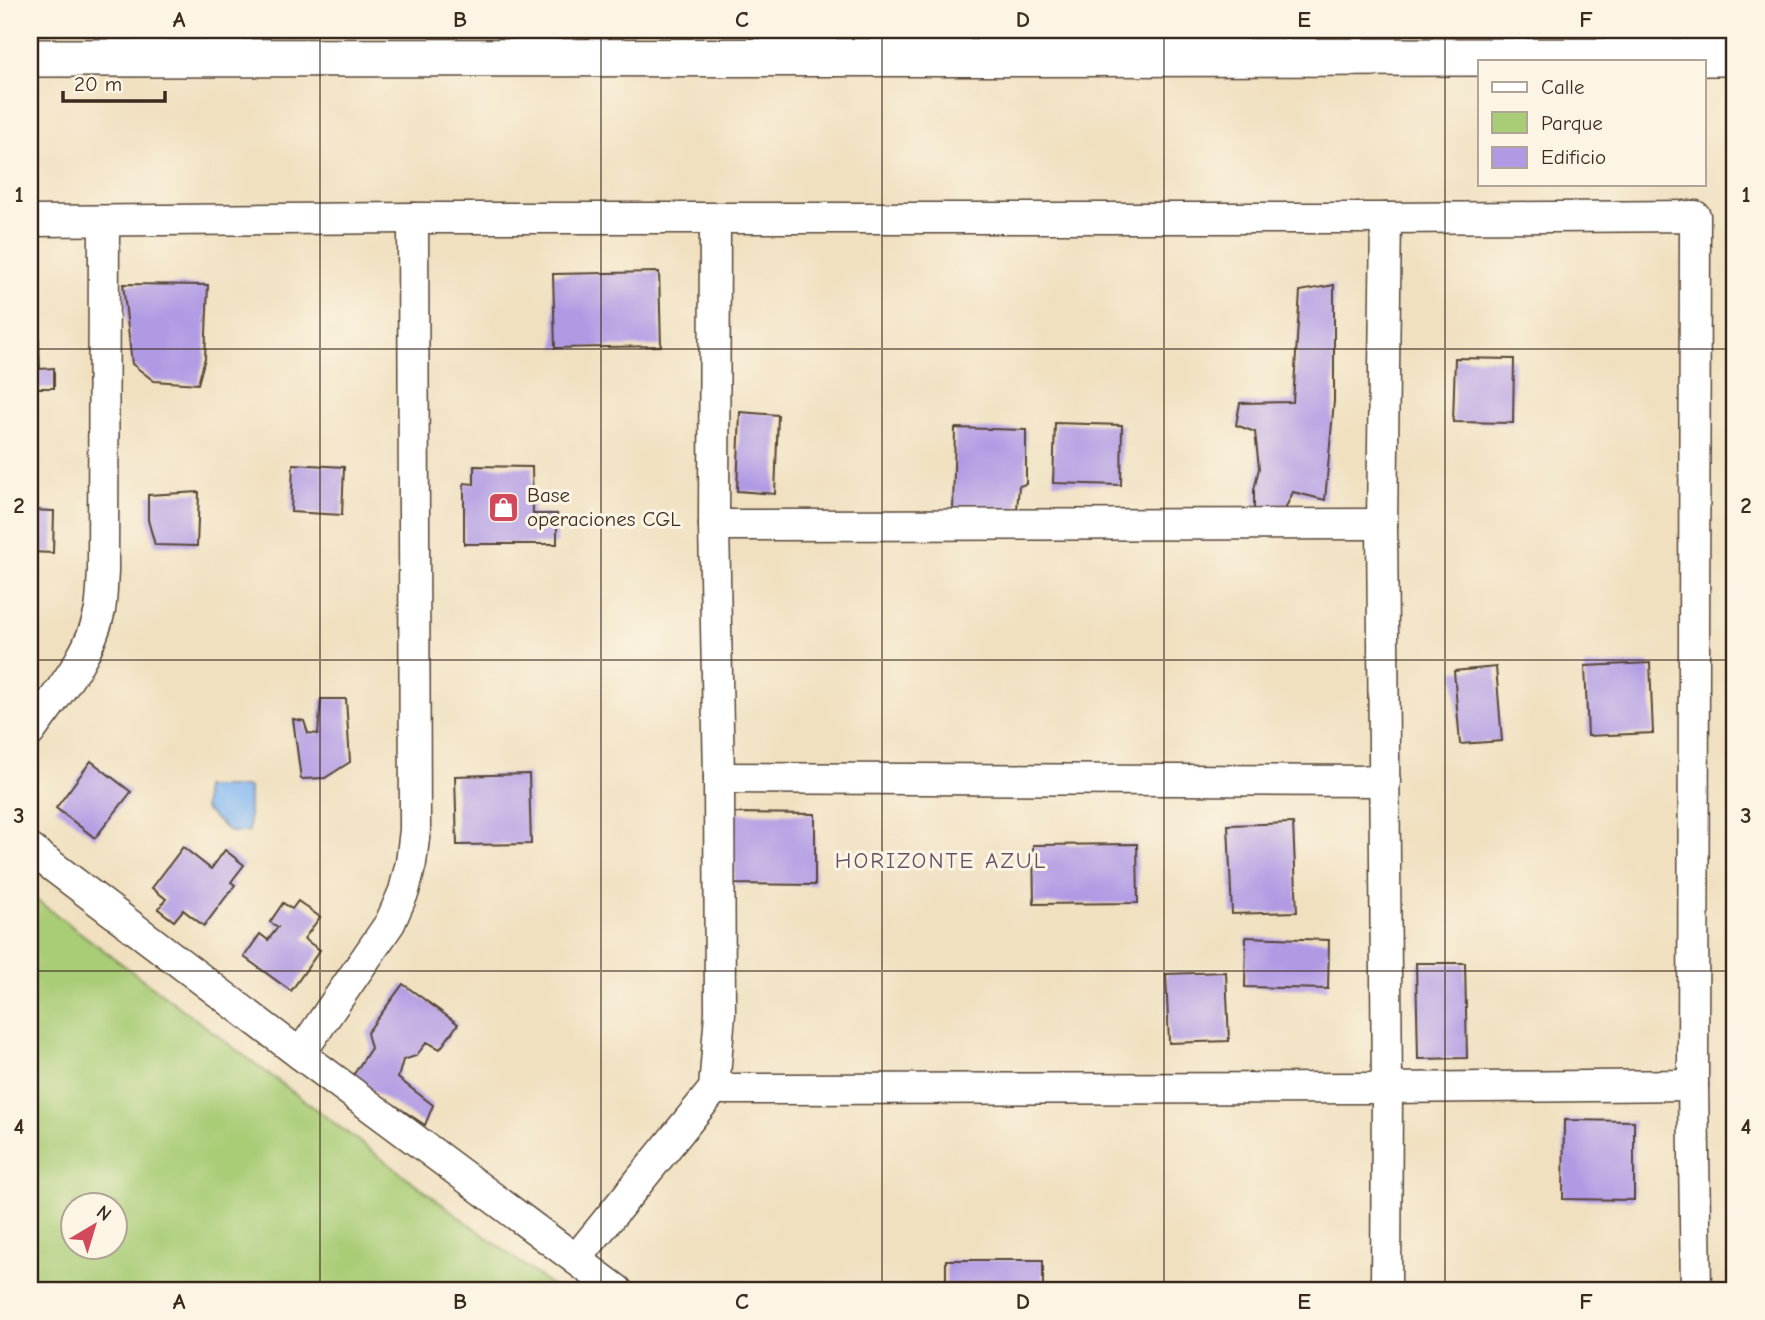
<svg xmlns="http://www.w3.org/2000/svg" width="1765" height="1320" viewBox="0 0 1765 1320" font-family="'Comic Neue',sans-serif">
	<rect width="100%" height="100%" fill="#fcf5e5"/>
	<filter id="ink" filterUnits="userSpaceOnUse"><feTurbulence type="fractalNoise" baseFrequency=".0143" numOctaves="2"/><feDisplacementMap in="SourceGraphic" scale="14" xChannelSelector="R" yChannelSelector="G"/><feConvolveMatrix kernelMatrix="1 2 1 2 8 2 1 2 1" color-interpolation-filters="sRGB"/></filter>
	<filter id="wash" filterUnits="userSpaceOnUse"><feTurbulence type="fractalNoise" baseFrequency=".00686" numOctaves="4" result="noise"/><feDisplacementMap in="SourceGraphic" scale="28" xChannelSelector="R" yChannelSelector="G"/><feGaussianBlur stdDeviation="1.57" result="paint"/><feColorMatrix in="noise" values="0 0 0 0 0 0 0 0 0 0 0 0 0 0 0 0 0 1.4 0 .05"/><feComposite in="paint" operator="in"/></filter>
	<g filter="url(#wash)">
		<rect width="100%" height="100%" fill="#f0e0c0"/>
		<path fill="#a9cc76" stroke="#727b4a" stroke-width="2" fill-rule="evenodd" d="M30,895L46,907L557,1290H30ZM74,1204H116V1246H74Z"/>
		<polygon fill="#84b8f2" stroke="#607188" stroke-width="2" points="204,787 249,787 249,832 230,832 204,809"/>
		<g id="blocks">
			<g fill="#b09ae4">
				<polygon points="659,272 661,346 555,348 553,274"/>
				<polygon points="123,284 208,285 205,358 198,384 154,381 132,364"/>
				<polygon points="1334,285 1334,401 1325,500 1293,492 1282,516 1254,510 1254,490 1259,468 1255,432 1236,425 1240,403 1293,402 1300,291"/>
				<polygon points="30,296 37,296 40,369 54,368 54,388 31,388 31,376 30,376"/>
				<polygon points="1735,346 1735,387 1731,383 1730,347"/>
				<polygon points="1455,358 1514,359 1513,423 1453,422"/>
				<polygon points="740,412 778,415 775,494 737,491"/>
				<polygon points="1055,423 1122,425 1121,485 1053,483"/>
				<polygon points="955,428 1026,430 1026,484 1019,486 1017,509 953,511"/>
				<polygon points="293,464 344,467 342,515 291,512"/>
				<polygon points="474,466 532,467 533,514 557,514 557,544 464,544 464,483 474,484"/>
				<polygon points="199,492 197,546 155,545 148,520 148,495"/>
				<polygon points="30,510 54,511 53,553 30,552"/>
				<polygon points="1650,663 1653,733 1588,736 1585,666"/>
				<polygon points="1496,667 1502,741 1460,744 1454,671"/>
				<polygon points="321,699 346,699 350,762 325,778 301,779 293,719 304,721 308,733 318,734"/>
				<polygon points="91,761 131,792 95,838 56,808"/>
				<polygon points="529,774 531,844 457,845 455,776"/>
				<polygon points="734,813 815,814 815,885 734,884"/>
				<polygon points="1293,823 1297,912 1232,914 1228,825"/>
				<polygon points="1137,844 1138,903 1034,904 1033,845"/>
				<polygon points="183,847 211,869 225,850 244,865 231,882 235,885 204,926 183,910 174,921 158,909 166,899 152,888"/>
				<polygon points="298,901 320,917 304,939 320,950 291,991 244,957 260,934 268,940 278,927 270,922 283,903 292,909"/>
				<polygon points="1246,937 1329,940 1328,989 1245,987"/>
				<polygon points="1416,963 1465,963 1467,1058 1418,1059"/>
				<polygon points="1226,972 1229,1041 1169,1043 1166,974"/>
				<polygon points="403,984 458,1024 440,1049 427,1042 416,1056 403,1060 398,1078 433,1105 425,1125 352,1077 371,1048 367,1033"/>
				<polygon points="1564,1120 1634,1121 1634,1200 1563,1199"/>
				<rect x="946" y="1260" width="97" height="30"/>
			</g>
		</g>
	</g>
	<g filter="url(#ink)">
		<use href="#blocks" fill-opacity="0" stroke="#564536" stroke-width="2"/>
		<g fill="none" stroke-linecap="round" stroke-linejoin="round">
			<defs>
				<g id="minor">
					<polyline points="1386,218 1382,524 1387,1088 1386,1290"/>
					<polyline points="30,221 413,218 1386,218 1695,216 1693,1085 1696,1290"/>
					<polyline points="714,525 1382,524"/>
					<path d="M30,732C57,694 90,657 100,610C102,598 102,584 103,572L104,221"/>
					<polyline points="719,778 1385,781"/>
					<polyline points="30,849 300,1054 617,1290"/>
					<polyline points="300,1054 390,923 404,891 411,863 415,830 413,218"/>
					<polyline points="714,1089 1387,1088 1693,1085"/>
					<polyline points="576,1259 714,1089 720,1013 719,778 714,525 715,219"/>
				</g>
				<polyline id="tertiary" points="30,58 1735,57"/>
			</defs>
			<use href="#minor" stroke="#564536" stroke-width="33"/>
			<use href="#tertiary" stroke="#564536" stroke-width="40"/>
			<use href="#minor" stroke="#fff" stroke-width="30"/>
			<use href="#tertiary" stroke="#fff" stroke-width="37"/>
		</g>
	</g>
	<path fill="none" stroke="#3b2a1e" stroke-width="2" stroke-opacity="0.55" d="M320,30V1290M601,30V1290M882,30V1290M1164,30V1290M1445,30V1290M30,349H1735M30,660H1735M30,971H1735"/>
	<defs>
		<symbol id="shop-square" viewBox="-11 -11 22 22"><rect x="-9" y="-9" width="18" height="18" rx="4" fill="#d1495b" stroke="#fcf5e5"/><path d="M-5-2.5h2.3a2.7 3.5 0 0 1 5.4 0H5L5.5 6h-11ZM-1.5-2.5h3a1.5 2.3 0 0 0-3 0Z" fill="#fff"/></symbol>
	</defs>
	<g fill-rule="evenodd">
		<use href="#shop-square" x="486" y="490" width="35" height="35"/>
	</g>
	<g text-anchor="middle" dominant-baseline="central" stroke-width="6" stroke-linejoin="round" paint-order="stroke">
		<g font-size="21" fill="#3b2a1e" stroke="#fcf5e5" text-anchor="start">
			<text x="527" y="495">Base<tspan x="527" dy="24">operaciones CGL</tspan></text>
		</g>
		<g font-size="23" letter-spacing="2" fill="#645163" stroke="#fcf5e5">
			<text x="941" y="860">HORIZONTE AZUL</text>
		</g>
	</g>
	<rect width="1765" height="1320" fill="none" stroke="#fcf5e5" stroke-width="77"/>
	<rect x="1478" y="60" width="228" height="126" fill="#fcf5e5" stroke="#afa495" stroke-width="2"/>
	<rect x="1492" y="82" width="35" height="10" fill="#ffffff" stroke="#afa495" stroke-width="2"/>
	<text x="1541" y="94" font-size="21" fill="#3b2a1e">Calle</text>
	<rect x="1492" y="112" width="35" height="21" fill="#a9cc76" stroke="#afa495" stroke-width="2"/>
	<text x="1541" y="130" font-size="21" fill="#3b2a1e">Parque</text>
	<rect x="1492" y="147" width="35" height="21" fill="#b09ae4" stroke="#afa495" stroke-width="2"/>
	<text x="1541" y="164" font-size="21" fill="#3b2a1e">Edificio</text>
	<g transform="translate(94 1226) rotate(38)"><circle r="33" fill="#fcf5e5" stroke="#afa495" stroke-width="2"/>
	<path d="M0-5L12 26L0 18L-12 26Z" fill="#d1495b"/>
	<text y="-10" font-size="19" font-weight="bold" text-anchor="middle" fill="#3b2a1e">N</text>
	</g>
	<path d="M63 91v10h102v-10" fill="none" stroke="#3b2a1e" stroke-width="3.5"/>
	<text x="74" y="91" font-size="21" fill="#3b2a1e" stroke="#fcf5e5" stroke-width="5" paint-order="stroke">20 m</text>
	<rect x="38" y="38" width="1688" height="1244" fill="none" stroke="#3b2a1e" stroke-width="2.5"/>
	<g font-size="23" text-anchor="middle" font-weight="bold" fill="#3b2a1e">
		<text x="179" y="27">A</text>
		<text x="460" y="27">B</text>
		<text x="742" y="27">C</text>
		<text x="1023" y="27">D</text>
		<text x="1304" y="27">E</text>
		<text x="1586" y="27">F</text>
		<text x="19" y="202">1</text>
		<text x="1746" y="202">1</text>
		<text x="19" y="513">2</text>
		<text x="1746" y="513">2</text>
		<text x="19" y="823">3</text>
		<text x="1746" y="823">3</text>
		<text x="19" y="1134">4</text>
		<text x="1746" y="1134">4</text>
		<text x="179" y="1309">A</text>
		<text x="460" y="1309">B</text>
		<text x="742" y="1309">C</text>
		<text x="1023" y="1309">D</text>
		<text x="1304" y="1309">E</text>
		<text x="1586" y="1309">F</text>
	</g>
</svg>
